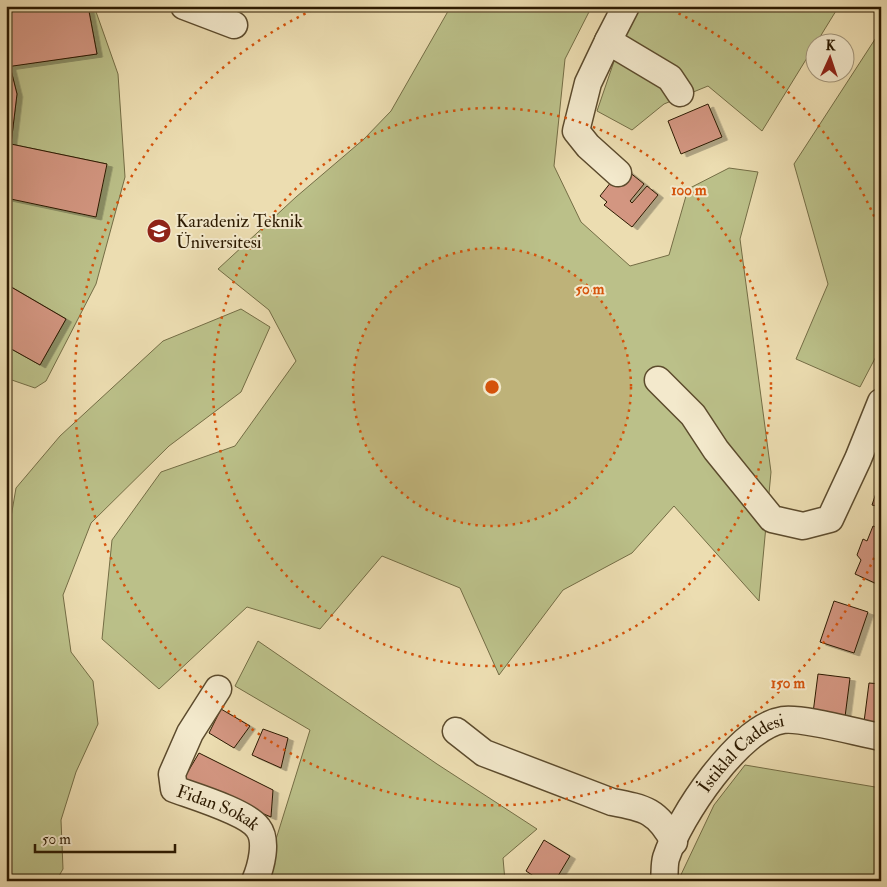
<svg xmlns="http://www.w3.org/2000/svg" width="887" height="887" viewBox="0 0 887 887" font-family="'IM FELL Double Pica',serif">
	<defs>
		<filter id="shadow"><feDropShadow dx="5.5" dy="3" stdDeviation="0" flood-color="#0004"/></filter>
	</defs>
	<rect width="100%" height="100%" fill="#ecddb1"/>
	<filter id="stains"><feTurbulence type="fractalNoise" baseFrequency=".004" numOctaves="4"/><feColorMatrix values="0 0 0 0 .2 0 0 0 0 .09 0 0 0 0 .02 0 0 0 .5 -.17"/></filter>
	<radialGradient id="worn" r=".72"><stop offset=".6" stop-color="#630" stop-opacity="0"/><stop offset="1" stop-color="#630" stop-opacity=".3"/></radialGradient>
	<g fill="#bbc089" stroke="#746d45">
		<polygon points="88,6 94,6 118,74 125,177 96,284 46,381 35,388 6,378 6,346 40,365 66,319 6,284 6,198 107,164 11,144 17,94 10,66 97,54"/>
		<polygon points="451,6 592,6 565,59 554,166 581,222 630,266 669,255 688,189 729,168 758,172 740,239 771,472 759,601 674,506 632,553 563,590 499,675 460,588 382,556 320,629 247,607 159,689 102,639 112,540 161,472 235,446 296,361 269,310 218,269 296,197 364,139 391,111"/>
		<polygon points="633,6 839,6 762,131 708,86 664,104 632,130 597,111"/>
		<polygon points="881,30 881,347 860,387 796,359 828,284 794,164"/>
		<polygon points="241,309 270,327 241,392 169,446 91,523 63,595 71,652 93,681 98,724 76,772 61,820 63,869 56,881 6,881 6,595 11,574 8,535 16,488 60,436 163,341"/>
		<polygon points="258,641 437,764 537,829 503,858 505,881 263,881 310,730 235,686"/>
		<polygon points="745,765 881,788 881,881 678,881 714,805"/>
	</g>
	<g fill="#d39681" stroke="#2c1a01" filter="url(#shadow)">
		<polygon points="41,6 88,6 97,54 6,67 6,11"/>
		<polygon points="10,66 17,94 11,144 6,143 6,67"/>
		<polygon points="708,104 722,137 681,154 668,121"/>
		<polygon points="6,143 107,164 96,217 6,198"/>
		<polygon points="623,167 644,184 630,201 632,203 647,186 658,195 632,227 604,205 607,202 600,196"/>
		<polygon points="6,284 66,319 40,365 6,346"/>
		<polygon points="878,487 881,487 881,507 872,505"/>
		<polygon points="873,526 881,529 881,582 878,581 877,584 855,574 861,560 857,555 863,539 867,541"/>
		<polygon points="834,601 868,612 854,653 820,642"/>
		<polygon points="818,674 850,678 845,717 813,713"/>
		<polygon points="869,683 881,684 881,724 864,722"/>
		<polygon points="221,709 250,726 234,748 209,733"/>
		<polygon points="263,729 288,738 281,768 252,755"/>
		<polygon points="199,753 273,790 271,817 183,780"/>
		<polygon points="544,840 570,856 555,881 541,881 526,871"/>
	</g>
	<g fill="none" stroke-linecap="round" stroke-linejoin="round">
		<defs>
			<g id="minor">
				<polyline points="184,6 234,25"/>
				<polyline points="608,41 626,6"/>
				<polyline points="618,173 588,146 576,131 588,83 608,41 670,78 680,93"/>
				<polyline points="658,380 693,415 716,450 772,519 803,526 830,519 858,459 881,402"/>
				<path id="s1" d="M218,689L190,733L172,774L174,789C193,796 247,812 258,828C268,841 261,867 255,881"/>
				<path d="M456,731L484,753L612,802C645,808 658,811 674,842"/>
				<path id="s2" d="M664,881C665,874 664,865 666,858C679,817 739,727 783,720C802,717 859,733 881,737"/>
			</g>
		</defs>
		<use href="#minor" stroke="#5c4b2d" stroke-width="29"/>
		<use href="#minor" stroke="#f3e9cc" stroke-width="26"/>
	</g>
	<circle cx="492" cy="387" r="139" fill="#d5530b" fill-opacity=".12"/>
	<g fill="none" stroke="#d5530b" stroke-width="2.5" stroke-dasharray="2.5 5">
		<circle cx="492" cy="387" r="139"/>
		<circle cx="492" cy="387" r="279"/>
		<path d="M880 544A418 418 0 1 1 319 7M665 7A418 418 0 0 1 880 230"/>
	</g>
	<defs>
		<symbol id="university-disc" viewBox="-11 -11 22 22"><circle r="9.5" fill="#8f2418" stroke="#f3e9cc"/><path d="M0-5L7-2L0 1L-7-2ZM-4 1L0 2.5L4 1V4Q0 6-4 4Z" fill="#fff"/></symbol>
	</defs>
	<g fill-rule="evenodd">
		<use href="#university-disc" x="145" y="217" width="28" height="28"/>
	</g>
	<g text-anchor="middle" dominant-baseline="central" stroke-width="4" stroke-linejoin="round" paint-order="stroke">
		<g font-size="18" fill="#2c1a01" stroke="#f3e9cc" text-anchor="start">
			<text x="176" y="221">Karadeniz Teknik<tspan x="176" dy="21">Üniversitesi</tspan></text>
		</g>
		<g font-size="18" fill="#2c1a01" stroke="#f3e9cc">
			<text stroke="none"><textPath href="#s2" startOffset="155">İstiklal Caddesi</textPath></text>
			<text stroke="none"><textPath href="#s1" startOffset="160">Fidan Sokak</textPath></text>
		</g>
	</g>
	<circle cx="492" cy="387" r="8" fill="#d5530b" stroke="#f3e9cc" stroke-width="2.5"/>
	<g font-size="15" text-anchor="middle" font-weight="bold" fill="#d5530b" stroke="#f3e9cc" stroke-width="4" stroke-linejoin="round" paint-order="stroke">
		<text x="689" y="195">100 m</text>
		<text x="590" y="294">50 m</text>
		<text x="788" y="688">150 m</text>
	</g>
	<rect width="887" height="887" fill="none" stroke="#ecddb1" stroke-width="25"/>
	<rect x="8" y="8" width="872" height="872" fill="none" stroke="#2c1a01" stroke-width="2.5"/>
	<rect x="12" y="12" width="862" height="862" fill="none" stroke="#2c1a01"/>
	<g transform="translate(830 58) rotate(3)"><circle r="24" fill="#f3e9cc" stroke="#a3967b"/>
	<path d="M0-4L9 19L0 12L-9 19Z" fill="#8f2418"/>
	<text y="-8" font-size="14" font-weight="bold" text-anchor="middle" fill="#2c1a01">K</text>
	</g>
	<path d="M35 844v8h140v-8" fill="none" stroke="#2c1a01" stroke-width="2.5"/>
	<text x="42" y="844" font-size="15" fill="#2c1a01" stroke="#f3e9cc" stroke-width="4" paint-order="stroke">50 m</text>
	<rect width="100%" height="100%" filter="url(#stains)"/>
	<rect width="100%" height="100%" fill="url(#worn)"/>
</svg>
